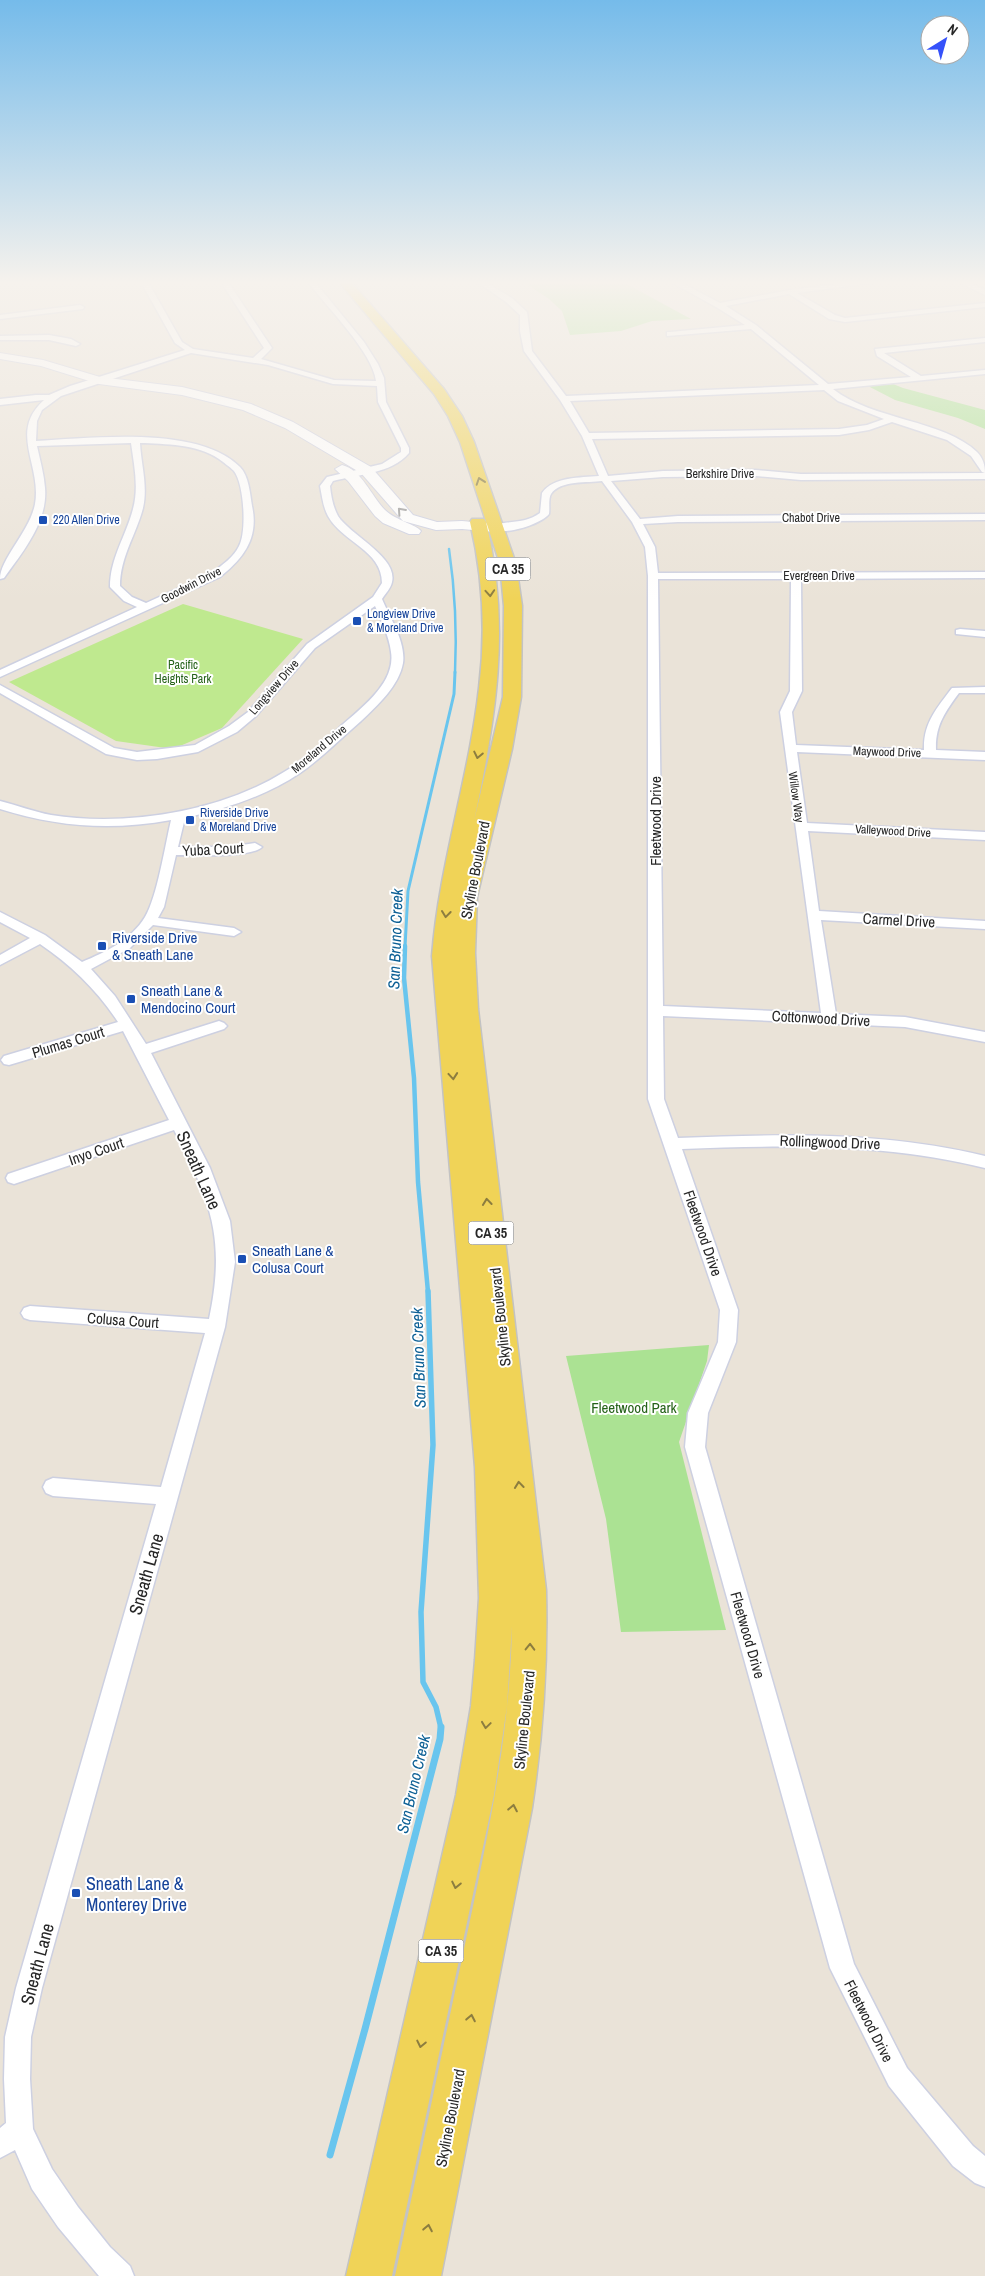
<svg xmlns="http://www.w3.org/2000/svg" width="985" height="2276" viewBox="0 0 985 2276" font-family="'Archivo Narrow',sans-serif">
	<rect width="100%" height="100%" fill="#eae3d8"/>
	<g fill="#abe293">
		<polygon points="524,282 623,282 691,319 652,321 621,331 570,335 562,311 549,299"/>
		<polygon points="893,384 903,388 985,410 985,429 958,418 895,400 868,386"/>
		<polygon points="709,1345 707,1361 679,1442 726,1630 621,1632 606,1519 566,1356"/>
	</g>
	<polygon fill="#bfe98f" points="183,604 303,639 222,728 173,749 116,741 9,682"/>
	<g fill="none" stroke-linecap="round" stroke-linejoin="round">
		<path stroke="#69c5ee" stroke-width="2.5" d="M449,549C455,590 457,631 455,673"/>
		<polyline stroke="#69c5ee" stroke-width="3" points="405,947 408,891 454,694 455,672"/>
		<polyline stroke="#69c5ee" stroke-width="4.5" points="405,946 404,978 414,1078 418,1182 428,1292"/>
		<polyline stroke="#69c5ee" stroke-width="5.5" points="428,1291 433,1445 421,1612 423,1682 436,1707 441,1728"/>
		<polyline stroke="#69c5ee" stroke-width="7" points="330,2155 365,2029 440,1739 441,1727"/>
		<defs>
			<g id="street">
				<path d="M141,282H148L182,342L193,349L253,358L264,348L221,282H228L272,348L261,359L334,380L376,381C373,353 326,306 308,282H315L364,342L378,364L384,378L386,402L409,448V453C391,474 359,474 333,481L330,486C331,496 333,507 338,516C350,535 398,557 392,582C391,588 385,594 382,599C390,618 406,642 403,663C399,686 377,706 361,721C341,738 322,758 300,773C266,796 225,809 185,818L178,847H229L255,843L262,847C252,858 192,855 176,855L164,907L158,918L234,928L241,932L234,936L153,925L130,948L91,969L115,996L146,1044L219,1021L224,1023L227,1026L224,1029L151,1053L210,1168L230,1221L235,1262L225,1327L42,1988L31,2037L30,2079L33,2129L52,2169L78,2207L110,2247L130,2266L134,2276H99L58,2227L32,2189L15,2150L0,2158V2128L6,2123L4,2079L5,2037L16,1988L156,1504L53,1496L46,1493L43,1487L46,1481L53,1478L161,1487L205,1333L30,1320L24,1318L21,1313L24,1308L30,1306L209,1319C226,1239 211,1201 174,1130L14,1184L8,1182L6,1178L8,1174L169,1120L123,1031L9,1065L4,1064L1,1060L4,1056L118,1022C97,990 71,965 40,944L0,965V955L30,938L0,922V912L45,935L82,962C106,952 131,940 145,917C157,897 165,846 171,820C111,831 58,827 0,809V801C17,805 34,812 51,815C125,827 220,812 284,772C305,760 322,743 340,727C361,708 396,683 391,652C389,636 381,620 375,606L315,648L256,716L237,732L198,752L157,759L137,760L106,754L0,693V685L114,748L137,752L195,745L229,726L248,712L307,644L373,597L382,583C382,550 342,542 328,516C323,507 322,496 320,486L327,477L382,464L401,452V448L378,402L377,386L333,384L268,365L191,353L61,396L42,410L37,421L36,441C91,438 199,425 240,467C249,476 250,494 252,506C259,538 244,558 220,577L0,677V670L137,607L124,601L110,587C110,558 126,536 133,509C139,487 134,465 131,443L37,446C40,460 44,474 45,488C48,522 22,553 4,578L0,579C0,559 30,531 35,504C42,465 8,432 44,400L0,405V399L36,395H49L70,386L185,350L175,343ZM140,443C165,444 197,444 219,459C223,462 230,467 234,471C244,484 247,531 239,546C234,557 222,565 212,573L146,603L132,597L120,586C120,557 136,535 143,508C148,486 141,464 140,443Z"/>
				<path d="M477,282H485L512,298L527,312L532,351L566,396L819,385L751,329L667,336V332H670L745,325L716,307L671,282H680L720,303L790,290L854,282H877L797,293L835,315L845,318L985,303V307L845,322L829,319L789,294L726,306L756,325L828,384L911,377L877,356L875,349L985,338V342L884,353L921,376L985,370V374L833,389C872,420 944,420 977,452C983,458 985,465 985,473L982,472L971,456L947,440L892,422L869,430L839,435L592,439L608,476L663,471L756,470L801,474L985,473V479L801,480L756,476L663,477L611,481L640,519L678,516L985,514V520L678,522L643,524L655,547L658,573L985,572V578L801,579L802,691L792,712L796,745L924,750C923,723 937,708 952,688L985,687V693H959C945,712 935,726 936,750L985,752V760L797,752L807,823L985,832V840L808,831L819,911L985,921V929L821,920L836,1014L905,1017L985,1032V1042L905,1027L663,1016L664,1099L678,1138C784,1134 880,1131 985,1156V1168C882,1143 787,1145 682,1149L738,1310L736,1342L708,1413L705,1447L854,1964L907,2068L973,2146L985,2156V2187L975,2183L953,2166L889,2086L830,1968L685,1447L688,1413L718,1342L720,1310L648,1099V576L645,547L632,522L602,481C588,483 560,480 551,494C548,499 550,508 549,514C540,525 501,537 490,528C501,519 523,526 540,513L542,493C554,476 580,478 599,476L582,436L560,400L524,351L520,331V315L506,302ZM824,390L838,401L884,419L867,425L839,429L589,433L570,401ZM658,579H791L790,691L780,712L821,1013L663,1006Z"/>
				<polygon points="958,282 967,282 985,290 985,295"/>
				<polygon points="80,305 84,307 83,309 0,319 0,315"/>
				<polygon points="49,335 71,339 80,344 76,346 49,340 0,340 0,336"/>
				<polygon points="960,629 985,631 985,637 956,634 956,630"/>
			</g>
			<g id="secondary">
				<polygon points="0,353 43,360 100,377 182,387 251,404 293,422 371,467 413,515 437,522 462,521 495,524 502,528 495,532 462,529 436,530 403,521 361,473 285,428 243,410 182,395 99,384 41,366 0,359"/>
				<path d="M342,465C362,470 371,496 385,510C395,520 417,525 421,531L419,534H409L383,523L375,516L348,481L335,469Z"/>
			</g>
			<path id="primary" d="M339,282H351L444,389L462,416L474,442L516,564L522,606L521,697L512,749L477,897L475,953L478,1009L546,1590C548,1663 543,1735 532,1808L441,2276H395C418,2169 440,2061 463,1954C486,1844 510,1739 512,1626L507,1706L494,1795L392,2276H346L456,1795L471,1706L475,1660L479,1598L475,1467L432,956C439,865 469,778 479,688C486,631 483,577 470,522L472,519H484L486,522C511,626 496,718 474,821L503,697L504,606L500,564L460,442L448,416L434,394Z"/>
		</defs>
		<use href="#street" stroke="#cdd0e1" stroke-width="3"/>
		<use href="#secondary" stroke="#cdd0e1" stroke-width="2"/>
		<use href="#primary" stroke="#c3c3c3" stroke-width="3"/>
		<use href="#street" fill="#fff" fill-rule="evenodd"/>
		<use href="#secondary" fill="#fff" fill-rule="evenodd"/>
		<use href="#primary" fill="#f0d357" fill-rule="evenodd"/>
	</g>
	<defs><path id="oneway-chevron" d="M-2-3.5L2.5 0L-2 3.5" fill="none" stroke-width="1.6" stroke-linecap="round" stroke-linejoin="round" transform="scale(1.25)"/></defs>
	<g stroke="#8c7d3f">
		<use href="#oneway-chevron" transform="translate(480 481) rotate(-109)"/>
		<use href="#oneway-chevron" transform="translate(490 593) rotate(86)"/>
		<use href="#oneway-chevron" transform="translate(478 755) rotate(102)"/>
		<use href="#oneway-chevron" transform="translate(446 914) rotate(97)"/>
		<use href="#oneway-chevron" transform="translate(453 1076) rotate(85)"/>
		<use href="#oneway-chevron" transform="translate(487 1202) rotate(-96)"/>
		<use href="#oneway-chevron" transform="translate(519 1485) rotate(-96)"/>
		<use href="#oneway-chevron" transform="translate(530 1647) rotate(-89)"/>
		<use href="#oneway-chevron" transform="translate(486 1725) rotate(98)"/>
		<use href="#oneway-chevron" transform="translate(513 1808) rotate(-79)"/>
		<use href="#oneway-chevron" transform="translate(456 1885) rotate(102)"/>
		<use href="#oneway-chevron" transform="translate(471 2018) rotate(-79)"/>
		<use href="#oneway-chevron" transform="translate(421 2044) rotate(102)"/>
		<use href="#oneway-chevron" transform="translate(428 2228) rotate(-79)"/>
	</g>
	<use stroke="#9e9e9e" href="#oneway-chevron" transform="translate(401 511) rotate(-132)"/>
	<linearGradient id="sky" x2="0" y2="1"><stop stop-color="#75bbea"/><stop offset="0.47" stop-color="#f6f2ed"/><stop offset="1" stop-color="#f6f2ed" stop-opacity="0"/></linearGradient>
	<rect width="985" height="601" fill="url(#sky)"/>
	<g fill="#1a4fb4" stroke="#fff" stroke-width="2">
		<rect x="38" y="515" width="10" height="10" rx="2.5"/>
		<rect x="352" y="616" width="10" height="10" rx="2.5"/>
		<rect x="185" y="815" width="10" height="10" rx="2.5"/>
		<rect x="97" y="941" width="10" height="10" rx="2.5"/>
		<rect x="126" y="994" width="10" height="10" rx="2.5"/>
		<rect x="237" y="1254" width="10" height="10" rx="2.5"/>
		<rect x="71" y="1888" width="10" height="10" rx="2.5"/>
	</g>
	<g text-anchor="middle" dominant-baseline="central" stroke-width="4" stroke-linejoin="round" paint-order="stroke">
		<g font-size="12" fill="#272727" stroke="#fff">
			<text x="720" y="474">Berkshire Drive</text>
			<text x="811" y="518">Chabot Drive</text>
			<text x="819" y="576">Evergreen Drive</text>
			<text transform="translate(191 585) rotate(-27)">Goodwin Drive</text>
			<text transform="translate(274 687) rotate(-49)">Longview Drive</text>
			<text transform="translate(319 749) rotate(-40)">Moreland Drive</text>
			<text transform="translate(887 752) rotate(2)">Maywood Drive</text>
			<text transform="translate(796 797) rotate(82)">Willow Way</text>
			<text transform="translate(893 831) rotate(3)">Valleywood Drive</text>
		</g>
		<g font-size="12" fill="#164399" stroke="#fff" text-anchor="start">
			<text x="53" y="520">220 Allen Drive</text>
			<text x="367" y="614">Longview Drive<tspan x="367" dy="14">&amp; Moreland Drive</tspan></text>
			<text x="200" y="813">Riverside Drive<tspan x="200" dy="14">&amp; Moreland Drive</tspan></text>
		</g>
		<g font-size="12" fill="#256219" stroke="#fff">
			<text x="183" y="665">Pacific<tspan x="183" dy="14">Heights Park</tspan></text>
		</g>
		<g fill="#fff" stroke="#686868" stroke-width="1">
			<rect x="485.5" y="557.5" width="45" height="23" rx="4"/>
			<rect x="468.5" y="1221.5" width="45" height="23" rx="4"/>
			<rect x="418.5" y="1939.5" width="45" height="23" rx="4"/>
		</g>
		<g font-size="14" font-weight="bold" fill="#272727">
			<text x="508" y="569">CA 35</text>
			<text x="491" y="1233">CA 35</text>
			<text x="441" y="1951">CA 35</text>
		</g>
		<g font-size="15" fill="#272727" stroke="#fff">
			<text transform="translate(655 821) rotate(-90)">Fleetwood Drive</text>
			<text transform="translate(213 849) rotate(-3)">Yuba Court</text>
			<text transform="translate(475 870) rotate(-79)">Skyline Boulevard</text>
			<text transform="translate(899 920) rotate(3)">Carmel Drive</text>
			<text transform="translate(821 1018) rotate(3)">Cottonwood Drive</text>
			<text transform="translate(68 1042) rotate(-17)">Plumas Court</text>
			<text transform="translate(830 1142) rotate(2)">Rollingwood Drive</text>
			<text transform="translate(96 1151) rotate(-19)">Inyo Court</text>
			<text transform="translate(703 1233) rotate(71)">Fleetwood Drive</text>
			<text transform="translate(500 1317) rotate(-96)">Skyline Boulevard</text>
			<text transform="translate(123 1320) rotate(4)">Colusa Court</text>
			<text transform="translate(748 1635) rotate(74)">Fleetwood Drive</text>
			<text transform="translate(524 1720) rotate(-84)">Skyline Boulevard</text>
			<text transform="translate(869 2021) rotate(63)">Fleetwood Drive</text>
			<text transform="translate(450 2118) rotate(-79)">Skyline Boulevard</text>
		</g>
		<g font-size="15" fill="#164399" stroke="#fff" text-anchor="start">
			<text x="112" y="937">Riverside Drive<tspan x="112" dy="17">&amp; Sneath Lane</tspan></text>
			<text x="141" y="990">Sneath Lane &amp;<tspan x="141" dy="17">Mendocino Court</tspan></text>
			<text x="252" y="1250">Sneath Lane &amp;<tspan x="252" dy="17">Colusa Court</tspan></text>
		</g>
		<g font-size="15" fill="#256219" stroke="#fff">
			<text x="634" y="1407">Fleetwood Park</text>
		</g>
		<g font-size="16" font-style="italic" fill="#0d6095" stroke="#fff">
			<text transform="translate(395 939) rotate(-88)">San Bruno Creek</text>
			<text transform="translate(418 1358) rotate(-92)">San Bruno Creek</text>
			<text transform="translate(413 1784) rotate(-77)">San Bruno Creek</text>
		</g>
		<g font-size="18" fill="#272727" stroke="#fff">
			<text transform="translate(199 1170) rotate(66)">Sneath Lane</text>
			<text transform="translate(146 1574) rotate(-74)">Sneath Lane</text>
			<text transform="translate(37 1964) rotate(-75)">Sneath Lane</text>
		</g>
		<g font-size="18" fill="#164399" stroke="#fff" text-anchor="start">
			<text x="86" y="1883">Sneath Lane &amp;<tspan x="86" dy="21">Monterey Drive</tspan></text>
		</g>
	</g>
	<g transform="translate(945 40) rotate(37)"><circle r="24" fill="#ffffff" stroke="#a9a9a9"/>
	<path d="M0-4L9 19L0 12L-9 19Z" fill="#3551fa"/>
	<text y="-8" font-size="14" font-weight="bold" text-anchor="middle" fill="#272727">N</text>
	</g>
</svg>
